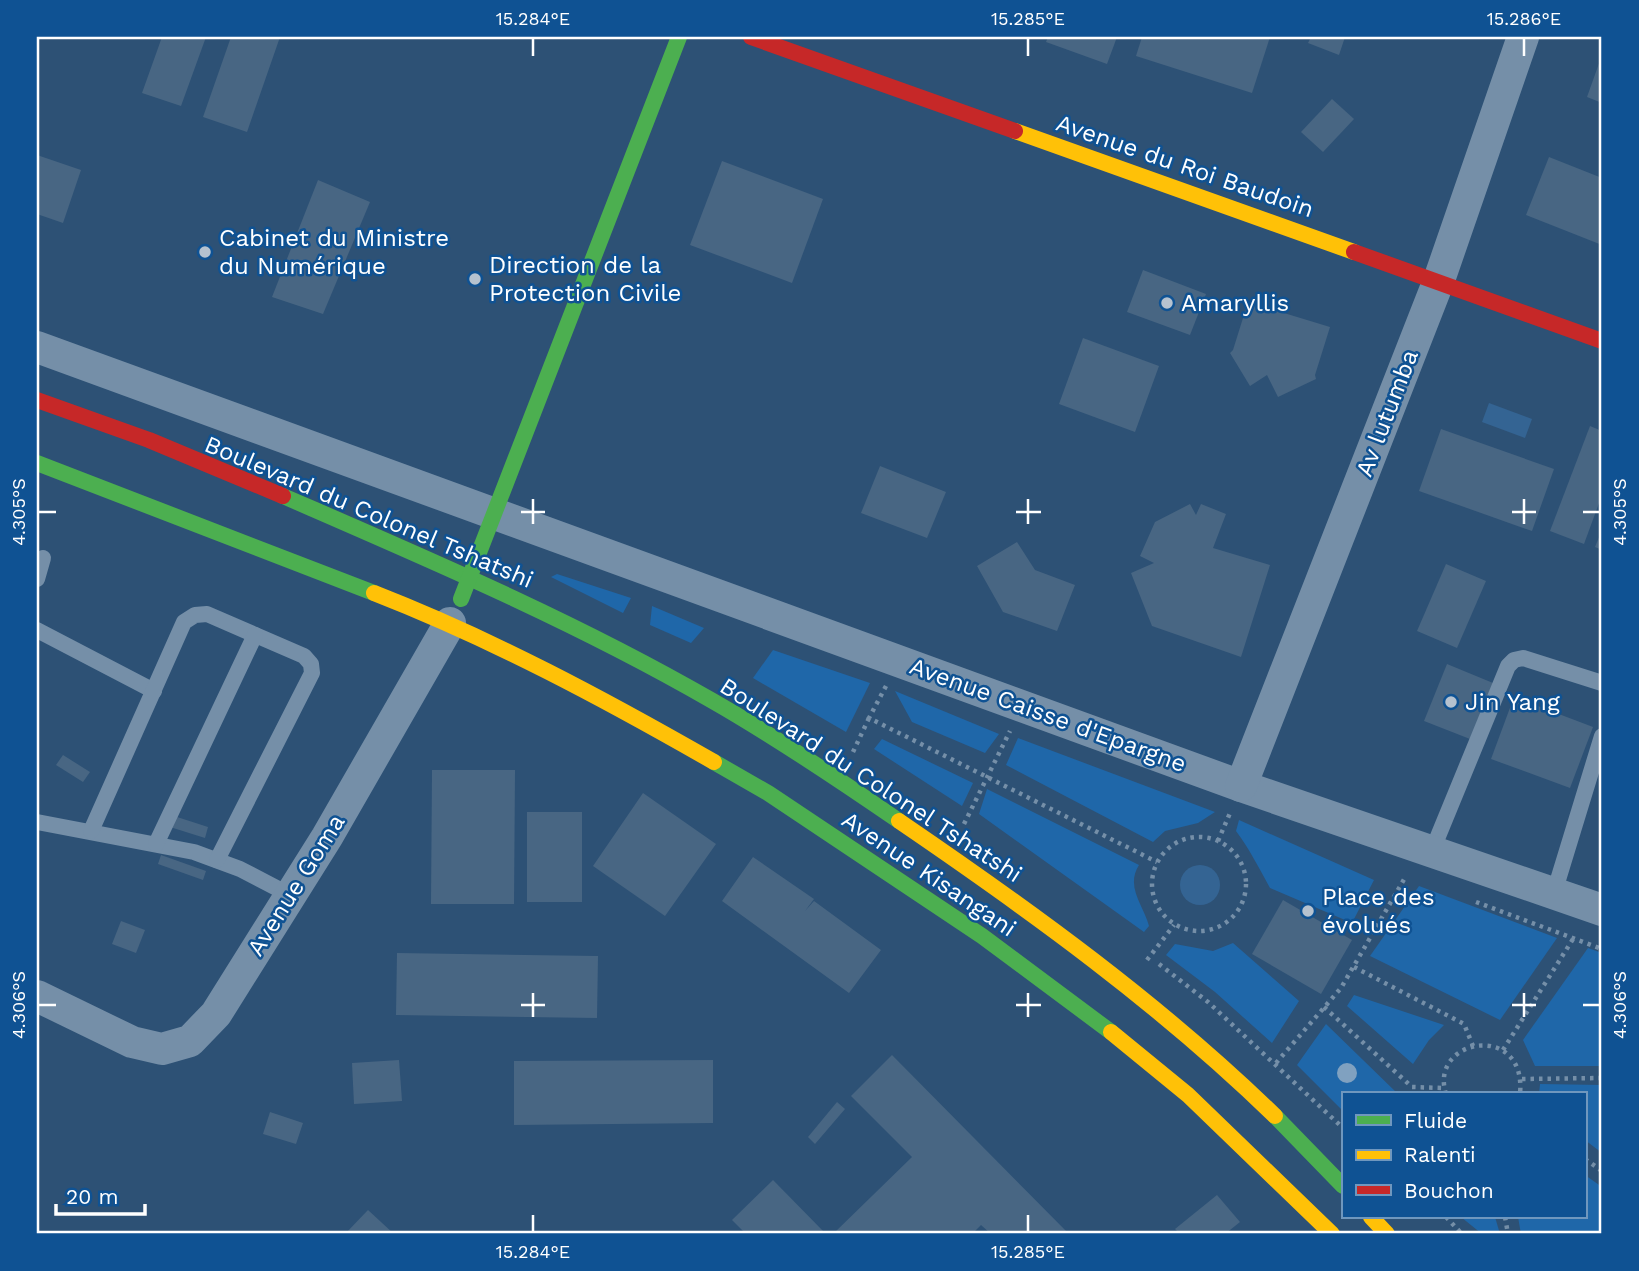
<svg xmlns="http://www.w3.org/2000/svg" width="1639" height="1271" viewBox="0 0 1639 1271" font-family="'Work Sans',sans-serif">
	<rect width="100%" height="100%" fill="#2d5175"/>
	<g fill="#1f67a9">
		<polygon points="557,574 631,598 623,613 551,577"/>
		<polygon points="652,606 704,628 691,643 650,625"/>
		<polygon points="773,650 870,683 846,732 753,678"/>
		<polygon points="895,691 999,734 985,753 912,722"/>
		<polygon points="1018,738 1215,812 1198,823 1165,831 1153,842 1006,765"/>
		<polygon points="882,739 973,783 962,806 874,749"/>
		<path d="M987,789L1139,865C1125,887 1144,906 1149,926L1144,932L979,814Z"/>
		<path d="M1239,820L1374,880L1352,923L1270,888C1259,868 1250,850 1236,831Z"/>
		<polygon points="1419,886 1557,938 1500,1020 1370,956"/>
		<polygon points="1233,943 1299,1001 1272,1043 1215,992 1166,955 1175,944 1213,951"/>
		<polygon points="1588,948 1602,953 1602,1066 1535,1066 1523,1040"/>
		<polygon points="1354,995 1444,1025 1429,1040 1413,1064 1347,1006"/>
		<polygon points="1326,1024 1398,1094 1343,1094 1343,1111 1297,1065"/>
		<polygon points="1540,1084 1602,1085 1602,1153 1585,1140 1585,1094 1539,1094"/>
		<polygon points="1585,1175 1602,1187 1602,1234 1521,1234 1518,1217 1585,1217"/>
		<polygon points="1461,1217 1495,1217 1500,1234 1482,1234"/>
	</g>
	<g fill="#346493">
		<polygon points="1489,403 1532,419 1525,438 1482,422"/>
		<circle cx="1200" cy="885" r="20"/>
	</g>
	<g fill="#486683">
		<polygon points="162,37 206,37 181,106 142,93"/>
		<polygon points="231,37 280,37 247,132 203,117"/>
		<polygon points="1048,37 1117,37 1107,64 1046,42"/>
		<polygon points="1142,37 1270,37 1252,93 1136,56"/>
		<polygon points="1311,37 1345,37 1339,55 1308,43"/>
		<polygon points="1602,55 1602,103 1587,97"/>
		<polygon points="1332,99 1354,119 1323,152 1301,132"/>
		<polygon points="37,155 81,170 63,223 37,214"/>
		<polygon points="1549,157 1602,178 1602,245 1526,215"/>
		<polygon points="722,161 823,199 792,283 690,245"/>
		<polygon points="318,180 370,202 323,314 272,297"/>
		<polygon points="1143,270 1206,294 1190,335 1127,312"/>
		<polygon points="1248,302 1330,327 1315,375 1316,379 1278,397 1267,375 1250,386 1230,353 1233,350"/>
		<polygon points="1083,338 1159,366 1135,432 1059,404"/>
		<polygon points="1590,426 1602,431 1602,495 1584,544 1550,531"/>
		<polygon points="1441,429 1554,469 1532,531 1419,491"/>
		<polygon points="880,466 946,492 927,538 861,513"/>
		<polygon points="1190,504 1196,515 1201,504 1226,514 1213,548 1270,565 1241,657 1152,626 1131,573 1154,563 1140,556 1155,522"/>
		<polygon points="1602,530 1602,550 1595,547"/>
		<polygon points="1017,542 1035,570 1075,585 1057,631 1003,612 977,566"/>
		<polygon points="1446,564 1486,581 1457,648 1417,631"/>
		<polygon points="1447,664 1493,683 1470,739 1424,721"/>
		<polygon points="1514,697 1593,727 1570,788 1491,759"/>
		<polygon points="63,755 90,772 83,782 56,765"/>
		<polygon points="432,770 515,770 514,904 431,904"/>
		<polygon points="643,793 716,844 665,916 593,866"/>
		<rect x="527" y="812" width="55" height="90"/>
		<polygon points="174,816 208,827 205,838 170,827"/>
		<polygon points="161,855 206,871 203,880 158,864"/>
		<polygon points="753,857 814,899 805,911 814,901 881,950 849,993 722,901"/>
		<polygon points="1283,900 1352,940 1321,994 1252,954"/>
		<polygon points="121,921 145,930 136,953 112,944"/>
		<polygon points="397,953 598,956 597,1018 396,1015"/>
		<polygon points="892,1055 1069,1234 991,1234 981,1225 972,1234 833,1234 912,1157 851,1096"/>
		<polygon points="399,1060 402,1101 354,1104 352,1063"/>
		<polygon points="713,1060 713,1123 514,1125 514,1061"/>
		<polygon points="837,1102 845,1109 815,1144 808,1137"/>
		<polygon points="270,1112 303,1123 296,1144 263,1134"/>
		<polygon points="773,1180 826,1234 746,1234 732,1220"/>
		<polygon points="1217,1195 1240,1222 1225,1234 1180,1234 1175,1229"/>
		<polygon points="368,1210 394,1234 345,1234"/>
	</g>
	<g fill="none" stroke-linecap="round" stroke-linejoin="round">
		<g stroke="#758fa8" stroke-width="4.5" stroke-dasharray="3.5 5" stroke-linecap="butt">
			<polyline points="886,686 869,718 1157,862"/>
			<polyline points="853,752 869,718"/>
			<polyline points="964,824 1010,731"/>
			<circle cx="1199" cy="884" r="47"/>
			<polyline points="1218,841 1230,813"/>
			<polyline points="1476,902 1602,949"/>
			<polyline points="1147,960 1174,925"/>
			<polyline points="1159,964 1208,1002 1343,1128"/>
			<polyline points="1354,967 1464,1024 1473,1046"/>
			<polyline points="1324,1007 1412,1087 1444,1088"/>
			<polyline points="1503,1050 1573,939"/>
			<polyline points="1276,1063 1341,988 1406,876"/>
			<polyline points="1522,1079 1602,1078"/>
			<path d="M1446,1094C1428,1038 1527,1021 1520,1094"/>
			<polyline points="1585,1159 1602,1171"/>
			<polyline points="1446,1217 1462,1234"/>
			<polyline points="1505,1217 1508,1234"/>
		</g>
		<g stroke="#758fa8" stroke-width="16">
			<polyline points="37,579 43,558"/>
			<polyline points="37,630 154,691"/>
			<polyline points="37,822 194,852 240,869 290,895"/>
			<polyline points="91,831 184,622 195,615 207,614 304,656 311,664 312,673 217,860"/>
			<polyline points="156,844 255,635"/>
			<polyline points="1432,851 1508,666 1514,660 1523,658 1602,683"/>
			<polyline points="1554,893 1602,736"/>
		</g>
		<g stroke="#758fa8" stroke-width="32">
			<polyline points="37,347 1241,786 1602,910"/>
			<polyline points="1241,786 1439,280 1523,37"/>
			<polyline points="37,996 132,1042 162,1049 190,1041 216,1014 327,837 450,623"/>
		</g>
		<g stroke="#4caf50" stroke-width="16">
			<polyline points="37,463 374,593"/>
			<path d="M283,496C428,559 574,621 711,700C776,737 838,779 899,821"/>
			<polyline points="461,599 679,37"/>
			<polyline points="714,762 768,793 982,936 1111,1032"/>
			<polyline points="1275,1116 1343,1186"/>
		</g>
		<g stroke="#ffc107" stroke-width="16">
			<polyline points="1015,131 1354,252"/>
			<path d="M374,593C492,639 604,699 714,762"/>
			<path d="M899,821C1031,911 1161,1005 1275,1116"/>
			<polyline points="1111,1032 1188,1095 1332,1234"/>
			<polyline points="1371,1217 1387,1234"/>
		</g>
		<g stroke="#c62828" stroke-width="16">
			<polyline points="751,37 1015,131"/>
			<polyline points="1354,252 1602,341"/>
			<polyline points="37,400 149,440 283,496"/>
		</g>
	</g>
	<circle fill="#80a1c0" cx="1347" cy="1073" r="10"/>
	<path fill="none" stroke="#fff" stroke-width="2.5" d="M533,38V56M1028,38V56M1524,38V56M533,499V524M1028,499V524M1524,499V524M38,512H56M521,512H545M1016,512H1041M1512,512H1536M1583,512H1600M533,993V1017M1028,993V1017M1524,993V1017M38,1005H56M521,1005H545M1016,1005H1041M1512,1005H1536M1583,1005H1600M533,1215V1232M1028,1215V1232"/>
	<g fill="#b6c2cf" stroke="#0f5293" stroke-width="2.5">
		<circle cx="205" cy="252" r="7"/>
		<circle cx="475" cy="279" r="7"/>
		<circle cx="1167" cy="303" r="7"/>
		<circle cx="1451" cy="702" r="7"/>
		<circle cx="1308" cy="911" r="7"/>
	</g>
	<g text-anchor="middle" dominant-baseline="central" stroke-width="5" stroke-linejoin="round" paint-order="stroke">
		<g font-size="24" fill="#fff" stroke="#0f5293">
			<text transform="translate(1185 166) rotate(19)">Avenue du Roi Baudoin</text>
			<text transform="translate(1387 413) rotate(-69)">Av lutumba</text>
			<text transform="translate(369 512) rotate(23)">Boulevard du Colonel Tshatshi</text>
			<text transform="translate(1048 715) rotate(20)">Avenue Caisse d'Epargne</text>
			<text transform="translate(871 780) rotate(33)">Boulevard du Colonel Tshatshi</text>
			<text transform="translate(929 874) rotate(34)">Avenue Kisangani</text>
			<text transform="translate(296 885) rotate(-58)">Avenue Goma</text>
		</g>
		<g font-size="24" fill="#fff" stroke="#0f5293" text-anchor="start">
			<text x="219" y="238">Cabinet du Ministre<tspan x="219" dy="28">du Numérique</tspan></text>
			<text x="489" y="265">Direction de la<tspan x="489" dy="28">Protection Civile</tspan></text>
			<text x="1181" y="303">Amaryllis</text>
			<text x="1465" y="702">Jin Yang</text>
			<text x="1322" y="897">Place des<tspan x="1322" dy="28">évolués</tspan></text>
		</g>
	</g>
	<rect width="1639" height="1271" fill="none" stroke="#0f5293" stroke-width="77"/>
	<rect x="1342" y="1092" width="245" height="126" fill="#0f5293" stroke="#6f97be" stroke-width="2"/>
	<rect x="1356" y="1115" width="35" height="10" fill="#4caf50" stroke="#6f97be" stroke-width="2"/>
	<text x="1404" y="1128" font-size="21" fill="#ffffff">Fluide</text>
	<rect x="1356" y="1150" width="35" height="10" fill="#ffc107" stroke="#6f97be" stroke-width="2"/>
	<text x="1404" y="1162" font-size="21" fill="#ffffff">Ralenti</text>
	<rect x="1356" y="1185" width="35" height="10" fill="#c62828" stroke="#6f97be" stroke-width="2"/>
	<text x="1404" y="1198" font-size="21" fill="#ffffff">Bouchon</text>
	<path d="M56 1204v10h89v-10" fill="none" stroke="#ffffff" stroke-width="3.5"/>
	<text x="66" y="1204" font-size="21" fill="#ffffff" stroke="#0f5293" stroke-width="5" paint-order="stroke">20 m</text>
	<rect x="38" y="38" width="1562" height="1194" fill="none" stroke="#fff" stroke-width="2.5"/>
	<g font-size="18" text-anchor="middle" fill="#fff">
		<text x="533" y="25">15.284°E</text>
		<text x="1028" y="25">15.285°E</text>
		<text x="1524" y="25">15.286°E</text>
		<text transform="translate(19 512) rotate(-90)" y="6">4.305°S</text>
		<text transform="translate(1620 512) rotate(-90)" y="6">4.305°S</text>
		<text transform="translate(19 1005) rotate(-90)" y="6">4.306°S</text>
		<text transform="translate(1620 1005) rotate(-90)" y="6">4.306°S</text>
		<text x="533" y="1258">15.284°E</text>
		<text x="1028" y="1258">15.285°E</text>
	</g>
</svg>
